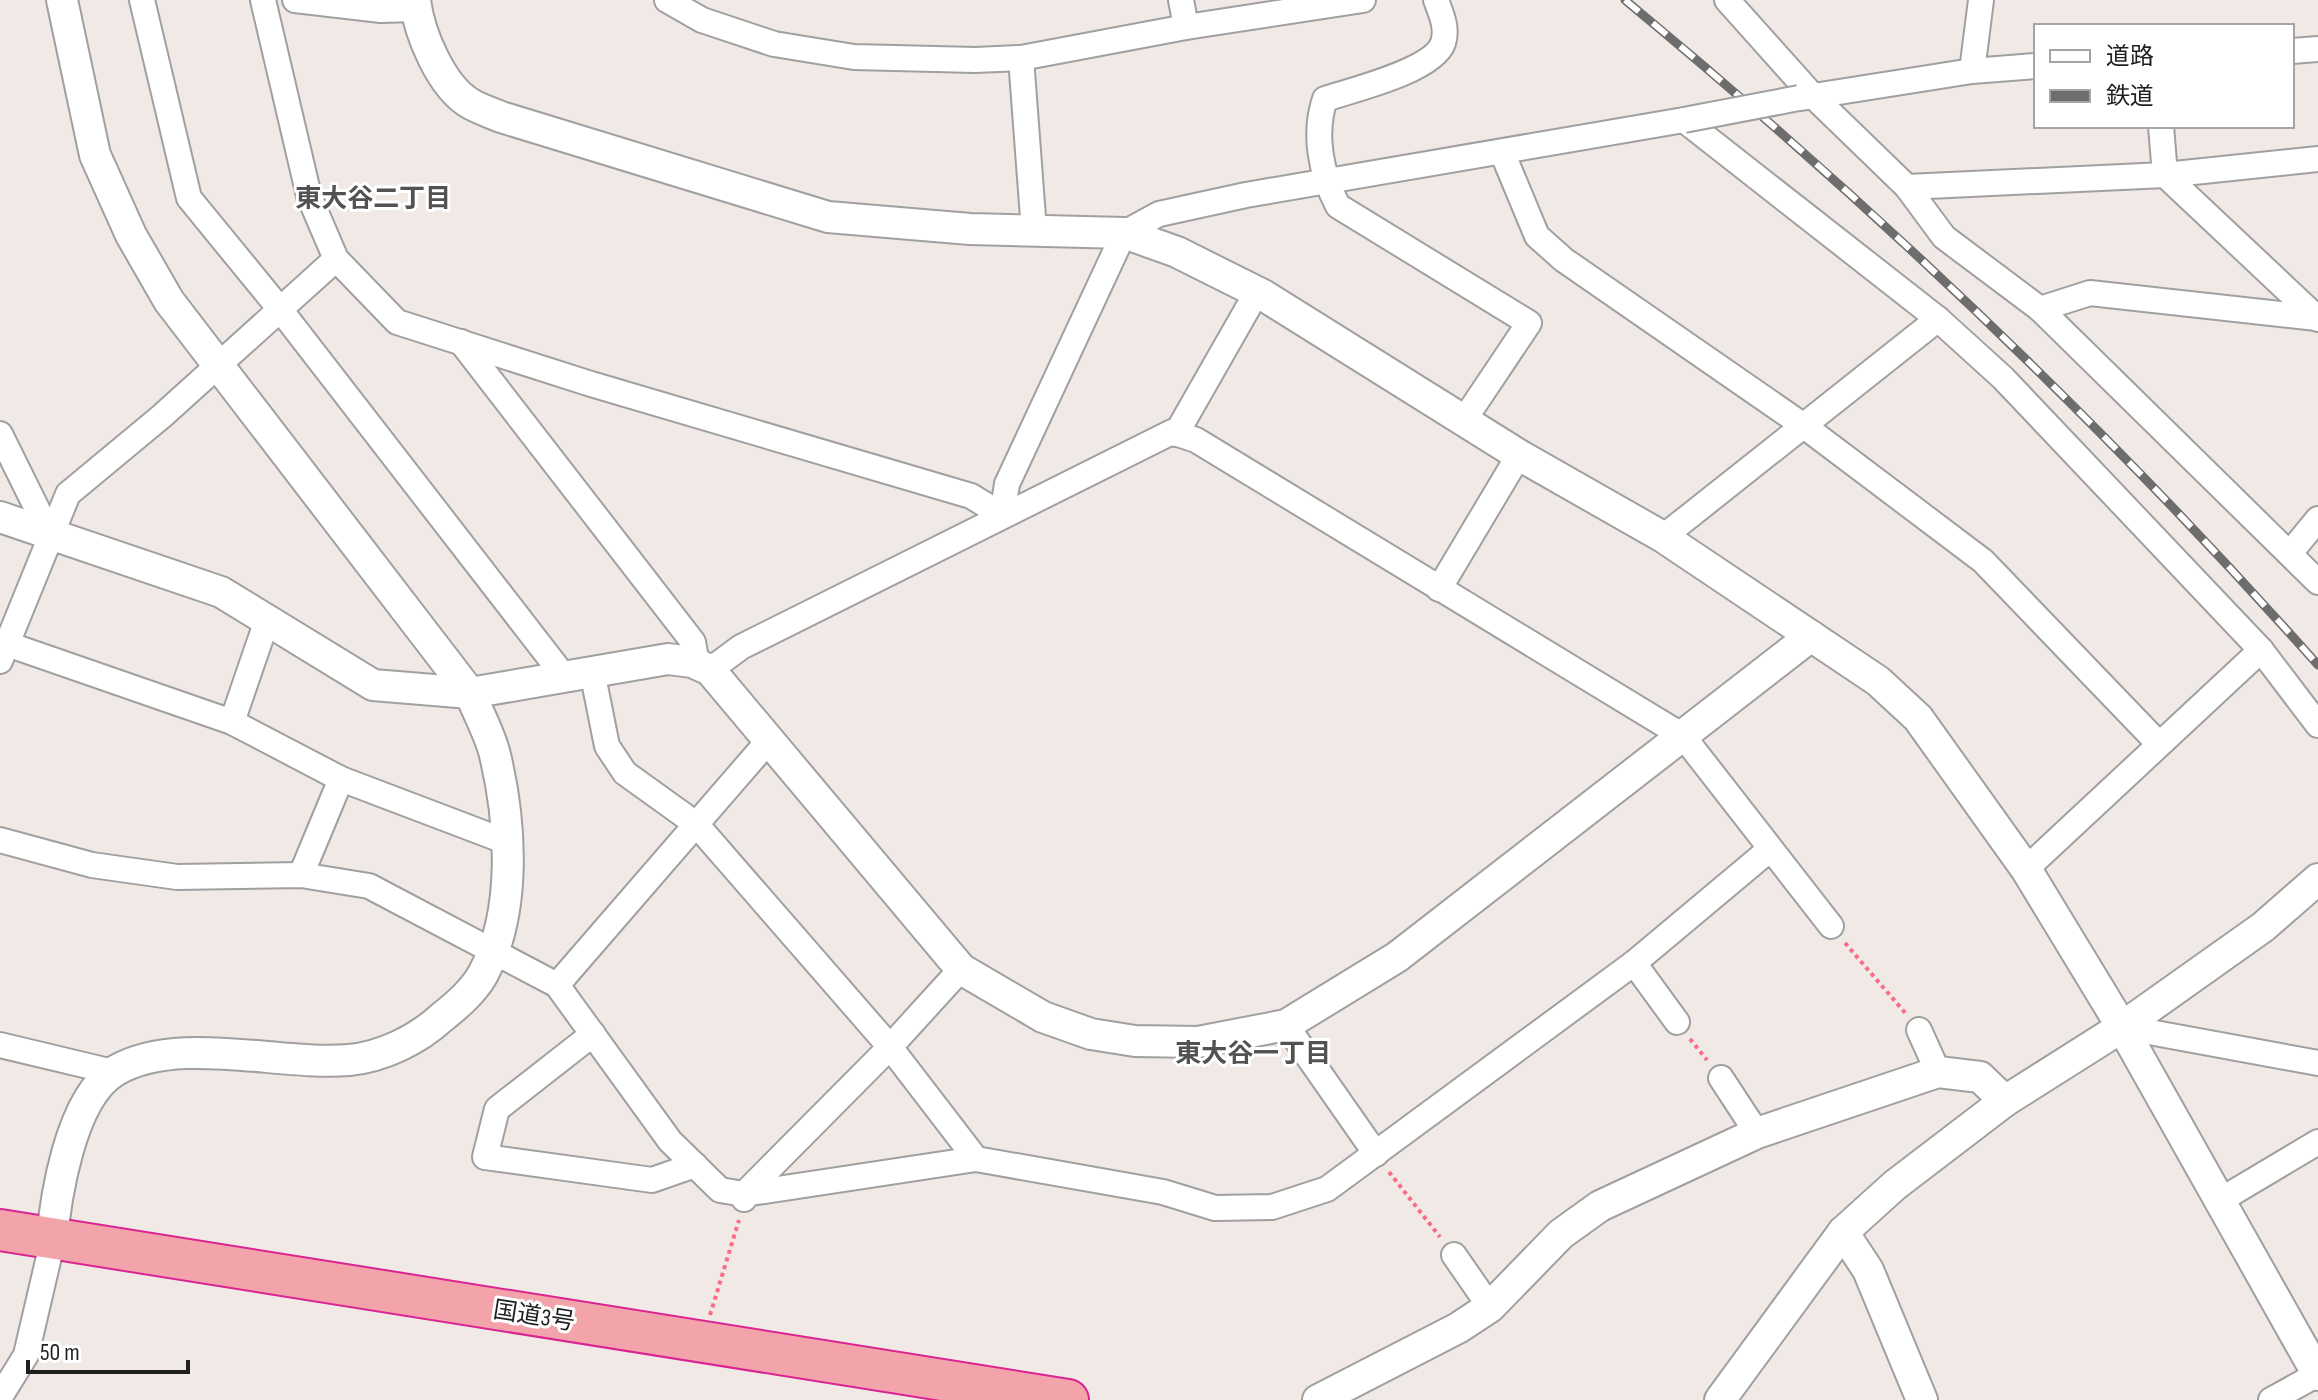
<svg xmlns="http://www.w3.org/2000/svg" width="2318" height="1400" viewBox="0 0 2318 1400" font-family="'Sofia Sans Condensed','Noto Sans JP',sans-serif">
	<rect width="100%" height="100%" fill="#f0e9e5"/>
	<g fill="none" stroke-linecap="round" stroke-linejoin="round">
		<defs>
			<g id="minor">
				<polyline points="142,0 189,198 279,308 563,675"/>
				<polyline points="263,0 309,196 336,259 397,322 591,384 971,496 1002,515"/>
				<polyline points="295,0 381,10 416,9"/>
				<polyline points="667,0 702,20 774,44 854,57 975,60 1021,58 1186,27 1363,0"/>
				<polyline points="1181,0 1186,27"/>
				<path d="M1436,0C1441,14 1448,28 1443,43C1433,71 1352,90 1325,99C1313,134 1321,174 1338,206L1529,323L1464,420"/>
				<polyline points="1727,0 1812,95 1907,187 1944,237 2040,309 2318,582"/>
				<polyline points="2292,51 2318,49"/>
				<polyline points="1021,58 1034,231"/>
				<polyline points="1972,71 1981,0"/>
				<polyline points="1801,98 1972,71 2036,66"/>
				<polyline points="2161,126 2165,175 2318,319"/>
				<polyline points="1502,152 1537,236 1564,260 1804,426 1983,561 2158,743"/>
				<polyline points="1907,187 2165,175 2318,159"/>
				<polyline points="2040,309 2090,293 2317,318"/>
				<polyline points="461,342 693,642 697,664"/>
				<polyline points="0,434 49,533"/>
				<polyline points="1176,434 1257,292"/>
				<polyline points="1002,515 1007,484 1124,233 1159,214 1246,195 1684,120 1938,319 2003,378 2261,650 2318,725"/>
				<polyline points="1663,537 1938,319"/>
				<polyline points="2290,553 2318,519"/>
				<polyline points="1439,589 1519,455"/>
				<polyline points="7,644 232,722 341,779 507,842"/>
				<polyline points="0,661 68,494 162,416 336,259"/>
				<polyline points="710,670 741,647 1172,432 1196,440 1683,736 1831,926"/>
				<polyline points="592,671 607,746 625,773 696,824 890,1047 976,1159"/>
				<polyline points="232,722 267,620"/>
				<polyline points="0,840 92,865 177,877 301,875 369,886 557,985 670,1141 720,1190 744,1194 976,1159 1163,1192 1215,1208 1272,1207 1327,1189 1634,963 1769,850"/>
				<polyline points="2026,869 2261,650"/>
				<polyline points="301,875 341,779"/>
				<polyline points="1634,963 1677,1022"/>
				<polyline points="557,985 770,739"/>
				<polyline points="1286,1025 1376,1154"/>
				<polyline points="2122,1027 2318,1063"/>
				<polyline points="1919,1030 1938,1072"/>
				<polyline points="593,1034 497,1109 485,1157 652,1180 695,1165"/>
				<polyline points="0,1045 113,1072"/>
				<polyline points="1721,1078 1757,1133"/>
				<polyline points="744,1199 744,1194 890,1047 961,969"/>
				<polyline points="2219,1201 2318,1142"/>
				<polyline points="1454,1255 1490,1307"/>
				<polyline points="0,1397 26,1355 51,1248"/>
				<polyline points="2271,1400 2318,1374"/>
			</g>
			<g id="tertiary">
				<path d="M415,0C419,33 441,87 471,104C480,109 491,113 501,117L828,217L970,229L1124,233L1177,252L1263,295L1519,455L1663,537L1878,681L1918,718L2026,869L2122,1027L2318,1375"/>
				<polyline points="0,517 221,592 373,685 470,693 668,659 692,662 710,670 961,969 1043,1017 1091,1034 1135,1041 1198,1042 1286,1025 1397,957 1811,636"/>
				<polyline points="1843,1232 1868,1270 1922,1400"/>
				<path d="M51,1248C55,1199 70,1098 115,1071C177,1034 279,1066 349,1060C382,1057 417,1040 441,1018C456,1006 473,992 483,974C517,912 511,822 495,755C490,734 478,713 470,693L169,301L131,235L95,155L62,0"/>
				<polyline points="1318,1400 1458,1328 1490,1307 1561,1234 1600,1206 1757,1133 1938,1072 1980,1077 2005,1101"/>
				<polyline points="1720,1400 1843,1232 1895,1185 2005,1101 2122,1027 2263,927 2318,879"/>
			</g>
			<polyline id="trunk" points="0,1230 1068,1400"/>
		</defs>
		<use href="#minor" stroke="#a0a0a0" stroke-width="28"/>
		<use href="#tertiary" stroke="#a0a0a0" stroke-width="34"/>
		<use href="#trunk" stroke="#db2493" stroke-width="44"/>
		<g stroke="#fa6c83" stroke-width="4" stroke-dasharray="4 4" stroke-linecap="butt">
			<polyline points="1845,943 1907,1015"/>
			<polyline points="1690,1039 1707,1060"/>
			<polyline points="1389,1172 1440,1237"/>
			<polyline points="710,1315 739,1220"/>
		</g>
		<use href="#minor" stroke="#fff" stroke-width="24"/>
		<use href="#tertiary" stroke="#fff" stroke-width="30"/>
		<use href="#trunk" stroke="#f2a4aa" stroke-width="40"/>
		<defs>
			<path id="rail" d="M1625,0C1872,204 2105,425 2318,665"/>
		</defs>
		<use href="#rail" stroke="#6d6d6d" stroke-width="9"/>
		<use href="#rail" stroke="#fff" stroke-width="6" stroke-dasharray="18" stroke-linecap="butt"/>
		<defs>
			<polyline id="minor-bridge" points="1684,120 1799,98"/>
		</defs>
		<use href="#minor-bridge" stroke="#a0a0a0" stroke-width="28" stroke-linecap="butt"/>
		<use href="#minor-bridge" stroke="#fff" stroke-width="24"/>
	</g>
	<g text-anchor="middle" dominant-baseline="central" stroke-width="6" stroke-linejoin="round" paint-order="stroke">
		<g font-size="24" fill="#1f1f1f" stroke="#fff">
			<text transform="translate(534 1316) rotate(9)">国道3号</text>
		</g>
		<g font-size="26" font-weight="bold" fill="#525252" stroke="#fff">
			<text x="373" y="199">東大谷二丁目</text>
			<text x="1253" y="1054">東大谷一丁目</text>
		</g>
	</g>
	<rect x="2034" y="24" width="260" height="104" fill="#ffffff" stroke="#a5a5a5" stroke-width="2"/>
	<rect x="2050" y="50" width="40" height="12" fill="#ffffff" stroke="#a5a5a5" stroke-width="2"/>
	<text x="2106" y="64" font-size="24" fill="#1f1f1f">道路</text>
	<rect x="2050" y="90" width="40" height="12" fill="#6d6d6d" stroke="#a5a5a5" stroke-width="2"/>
	<text x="2106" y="104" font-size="24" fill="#1f1f1f">鉄道</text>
	<path d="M28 1360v12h160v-12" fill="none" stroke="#1f1f1f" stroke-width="4"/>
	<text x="40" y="1360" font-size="24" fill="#1f1f1f" stroke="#ffffff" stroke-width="6" paint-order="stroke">50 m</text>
</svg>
